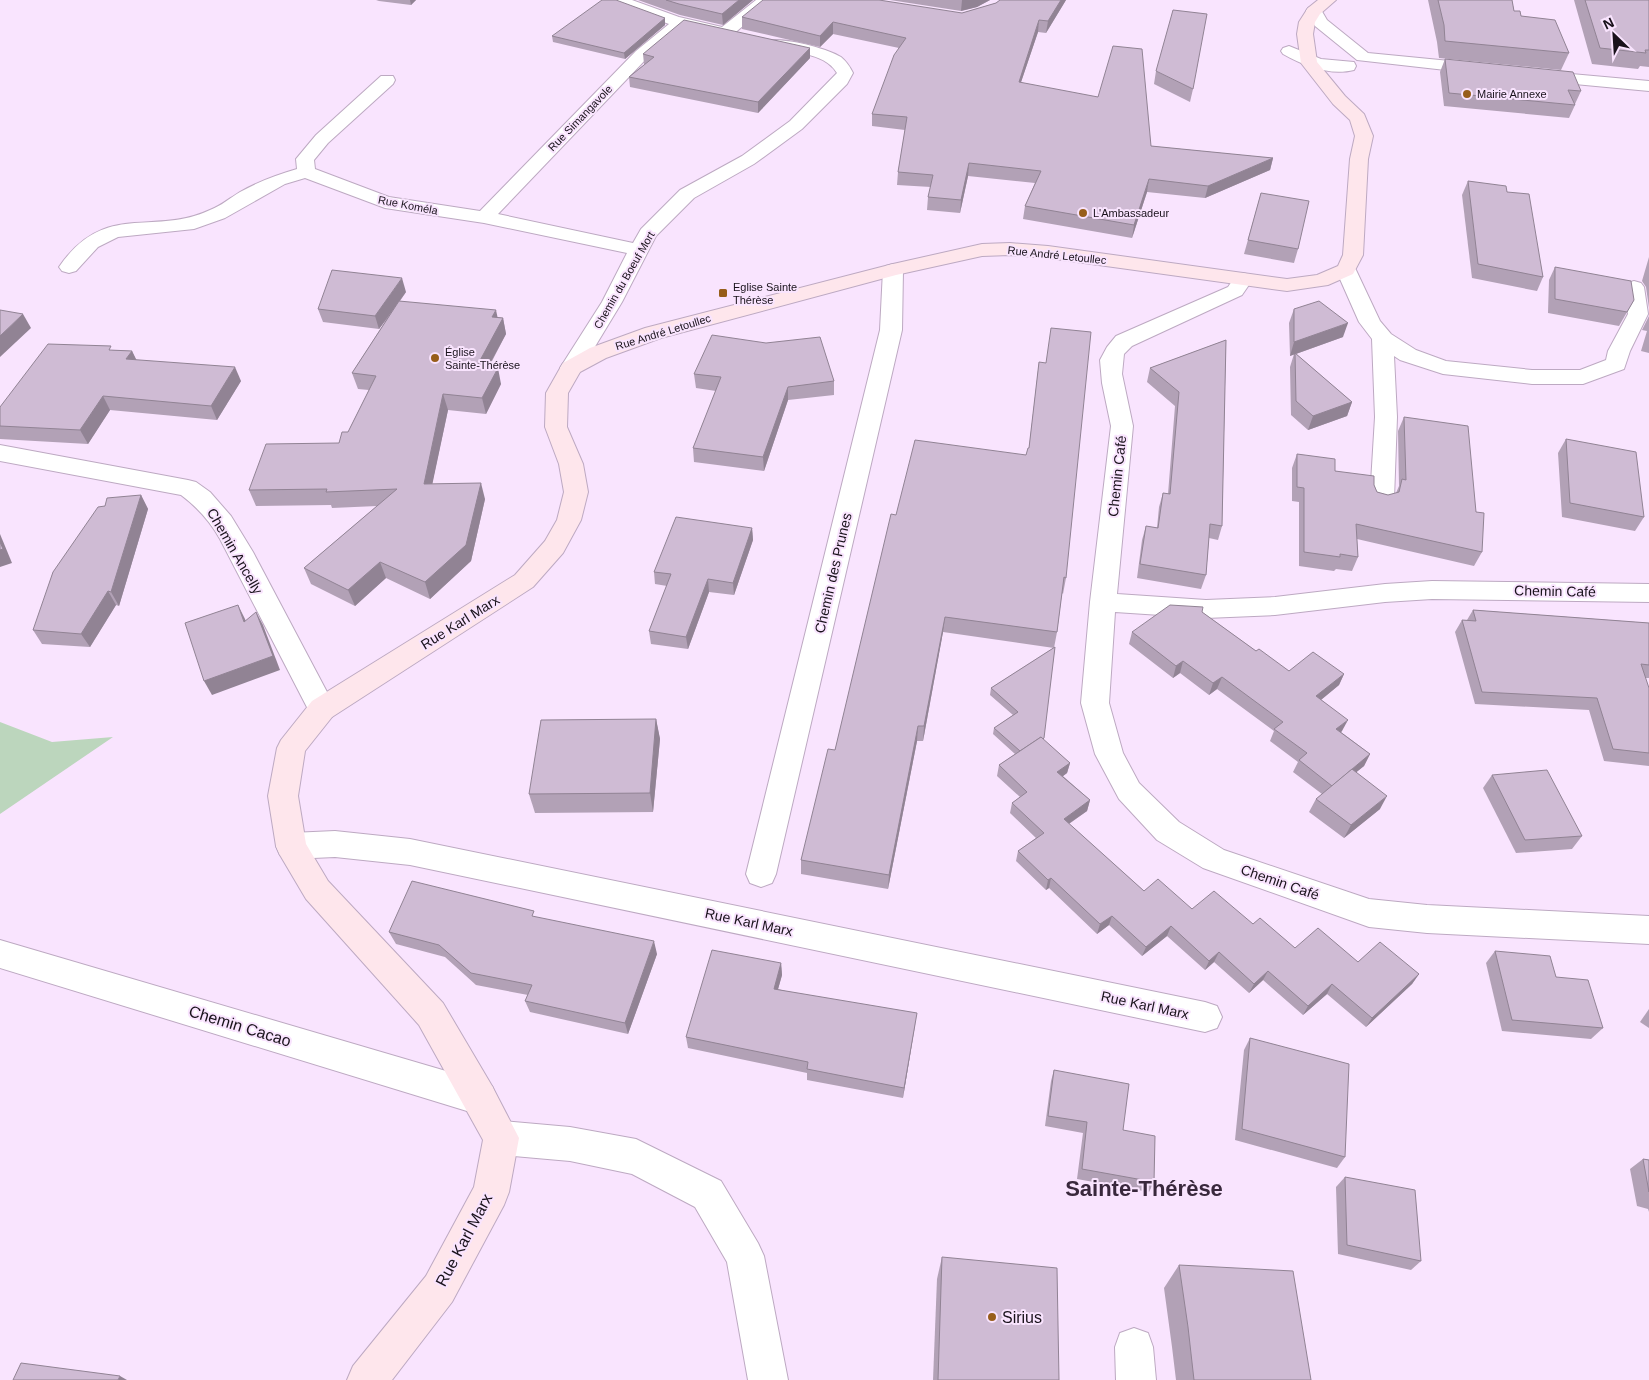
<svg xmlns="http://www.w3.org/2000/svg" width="1649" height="1380" viewBox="0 0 1649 1380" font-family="Helvetica,sans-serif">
	<rect width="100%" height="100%" fill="#f9e4fe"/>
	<polygon fill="#bcd6bd" points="0,722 52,742 113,737 0,814"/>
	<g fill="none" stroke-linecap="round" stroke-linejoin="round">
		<defs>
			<g id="minor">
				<path d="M610,0H632L679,17L722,27L756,0H774L731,36L725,38L684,28L648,57L498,214L633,243L641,229L680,190L742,156L790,121L837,73C824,51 789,53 767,47L765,44L767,41C783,37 827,48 841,57C847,62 850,67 853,73L847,84L802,129L754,164L694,198L656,236L622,302L579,373L571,375L563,373L560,368L602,302L627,253L484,223L385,208L305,178L285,184L225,218L194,229L118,237L98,247L76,271L69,273L62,271L59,267C105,200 152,237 210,210C221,206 230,198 240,192C258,182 276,175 297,169L296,159L316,135L381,76H393L395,80L393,84L328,143L314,160L315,169L389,197L480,211L636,51L669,24L613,3Z"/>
				<polygon points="1314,6 1320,8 1327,20 1368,53 1481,64 1487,65 1489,69 1487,73 1481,74 1357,60 1315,26 1306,11 1308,8"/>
				<path d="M1289,46L1321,59L1354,62L1356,66L1354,70C1330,76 1304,66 1283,54L1281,51L1283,48Z"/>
				<polygon points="1538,71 1649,81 1649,91 1532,80 1530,76 1532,72"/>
				<polygon points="893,264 900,266 903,270 902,330 776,874 772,883 761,887 750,883 746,874 880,330 883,270 886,266"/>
				<polygon points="1346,264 1353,266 1356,270 1380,321 1391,334 1416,350 1446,361 1532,370 1580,370 1606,360 1608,351 1628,314 1624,287 1627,283 1634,281 1641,283 1644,287 1648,314 1630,351 1624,369 1583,384 1532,384 1443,374 1400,360 1394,356 1397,417 1394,499 1391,505 1382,507 1373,505 1370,499 1375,417 1372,339 1359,322 1336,270 1339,266"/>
				<polygon points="1243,273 1250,275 1253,279 1242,295 1132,346 1124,354 1122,374 1133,426 1117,594 1206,600 1275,597 1385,584 1432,581 1649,584 1649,602 1432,599 1385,602 1275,615 1206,618 1115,612 1109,703 1123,753 1139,783 1179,822 1224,850 1369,899 1427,905 1649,916 1649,944 1427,933 1369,927 1203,868 1157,840 1119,799 1095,754 1081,703 1090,602 1111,426 1102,383 1100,360 1107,347 1116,336 1228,287 1236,275"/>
				<path d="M0,445L188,480L196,482L210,492L231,516L253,552L336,709L332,717L322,720L312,717L220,539C210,521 197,507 181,495L0,461Z"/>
				<polygon points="335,831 410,839 1205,1002 1217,1006 1222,1017 1217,1028 1205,1032 410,865 335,857 291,859 280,855 276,846 280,837 291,833"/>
				<polygon points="0,940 480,1081 492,1086 497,1098 492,1110 480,1115 0,968"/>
				<polygon points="501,1121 570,1127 636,1139 721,1181 758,1243 764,1256 788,1380 748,1380 727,1262 695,1207 632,1174 570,1161 501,1155 489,1150 483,1138 489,1126"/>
				<polygon points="1134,1328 1148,1333 1153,1347 1156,1380 1116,1380 1115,1347 1120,1333"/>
			</g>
			<polygon id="secondary" points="1318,0 1336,0 1320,14 1315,22 1313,34 1317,62 1345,96 1364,114 1373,136 1368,159 1363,255 1353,274 1328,285 1287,291 1048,258 1010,255 982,256 896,275 661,338 606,358 580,372 568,393 567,427 583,464 588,492 581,520 563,553 533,587 332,717 305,751 298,796 306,844 328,881 443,1003 492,1086 519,1138 509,1192 504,1205 452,1302 392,1380 347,1380 353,1366 426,1276 474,1187 483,1140 419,1025 306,899 280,855 276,846 268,796 277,748 281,740 312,701 515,575 545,541 557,520 564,492 559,464 545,427 546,393 563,363 590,348 645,328 893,264 982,244 1010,243 1048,246 1287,279 1317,275 1338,266 1343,255 1350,159 1355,136 1350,120 1333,104 1301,63 1297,34 1299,22 1308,8"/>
		</defs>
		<use href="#minor" stroke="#bda9c2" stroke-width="2"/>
		<use href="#secondary" stroke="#bda9c2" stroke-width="2"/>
		<use href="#minor" fill="#fff" fill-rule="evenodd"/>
		<use href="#secondary" fill="#fee6ec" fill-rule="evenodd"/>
	</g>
	<g fill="#b2a1b6">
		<polygon points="376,0 416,0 411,5 379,1"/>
		<polygon points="638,0 753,0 723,25 680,15"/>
		<polygon points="890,0 990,0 977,7 961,11"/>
		<polygon points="1000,0 1066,0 1046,33 1038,32 1021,82 1151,146 1273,158 1270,170 1205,198 1147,192 1132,238 1023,219 1025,206 1035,183 968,176 960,213 927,210 928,197 931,187 897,185 898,172 905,130 872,126 872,114 899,48 833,34 820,47 742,29 742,17 962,13 996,3"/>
		<polygon points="1428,0 1512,0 1514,11 1569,53 1561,70 1439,58 1437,42"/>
		<polygon points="1574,0 1649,0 1649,67 1640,66 1638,69 1592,64"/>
		<polygon points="665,18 665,25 625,59 553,42 552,36"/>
		<polygon points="643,54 810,58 758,113 630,87 629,77 645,64 644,64"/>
		<polygon points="1445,59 1581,91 1575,104 1574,104 1575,105 1569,118 1444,106 1440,72"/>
		<polygon points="1156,71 1193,89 1190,102 1154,84"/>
		<polygon points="1468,181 1507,192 1543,277 1537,291 1472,278 1462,195"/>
		<polygon points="1261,193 1298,249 1294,263 1244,254"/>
		<polygon points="1649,257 1649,308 1646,287 1642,281"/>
		<polygon points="1555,267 1634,300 1619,326 1548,313 1549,280"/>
		<polygon points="406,292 400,301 503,318 506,334 489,367 501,384 486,414 448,410 432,484 485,499 471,561 430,599 386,578 355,606 311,584 304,568 377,506 332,508 331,505 256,506 249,490 339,443 348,432 369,390 358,389 352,373 387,319 379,329 323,322 318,309"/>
		<polygon points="1294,309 1343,337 1296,354 1352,402 1347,416 1308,430 1291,415 1290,367 1294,354 1290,356 1289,323"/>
		<polygon points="1649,316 1649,353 1641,351 1647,331 1642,330"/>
		<polygon points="1226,340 1222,526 1218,540 1209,538 1206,575 1201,589 1137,578 1142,540 1146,526 1157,528 1159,507 1163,493 1168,494 1175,406 1147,382 1150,368"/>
		<polygon points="113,350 132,351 136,360 241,381 217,420 110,410 88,444 0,439 0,407"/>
		<polygon points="1039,362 1066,578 1063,594 1062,593 1057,632 1054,648 943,632 923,741 917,741 888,889 801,874 801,860 835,750 896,515 1026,455 1029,448"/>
		<polygon points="694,374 834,381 834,395 788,400 764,471 694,462 693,448 716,391 696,388"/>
		<polygon points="1404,417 1476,512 1482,552 1474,566 1357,539 1358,557 1352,571 1336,569 1334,571 1299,566 1299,502 1292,501 1292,468 1297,454 1335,471 1374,485 1377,492 1388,495 1396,493 1399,486 1398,431"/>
		<polygon points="1566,439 1644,517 1635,531 1562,517 1558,453"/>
		<polygon points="141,495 148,509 119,606 116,605 90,647 42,644 33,630 105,506"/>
		<polygon points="752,528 753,540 734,595 709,592 688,649 651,644 649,631 667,586 655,584 654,572"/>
		<polygon points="1473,610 1649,623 1649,678 1645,678 1649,688 1649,766 1604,761 1589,710 1475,704 1455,632 1462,620 1467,620"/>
		<polygon points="1202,612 1256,651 1289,671 1344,674 1339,685 1321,700 1342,731 1341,732 1370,754 1364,766 1356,772 1380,809 1344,838 1309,812 1316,799 1322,794 1293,772 1298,762 1270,741 1274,731 1217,689 1209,695 1180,673 1173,678 1129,644 1132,632"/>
		<polygon points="1055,647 1043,740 1070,763 1067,773 1063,776 1090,800 1087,811 1069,824 1144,891 1192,909 1253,924 1295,948 1358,962 1419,974 1412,984 1366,1027 1327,994 1303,1015 1263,980 1249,993 1214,962 1205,970 1167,936 1142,956 1109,925 1097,934 1049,888 1046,890 1016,861 1018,851 1036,838 1010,813 1012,803 1020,797 997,776 999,765 1015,754 993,734 994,728 1013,715 990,695 991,688"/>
		<polygon points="656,719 660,739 653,812 535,813 529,794"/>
		<polygon points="1492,775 1582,836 1572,849 1516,853 1483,788"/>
		<polygon points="536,917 657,954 628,1034 530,1012 525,1001 528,995 476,985 445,957 396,944 389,932"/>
		<polygon points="1495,951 1556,977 1603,1028 1591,1039 1502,1031 1486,963"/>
		<polygon points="781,963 782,975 778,989 915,1025 903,1098 807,1080 807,1073 688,1048 686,1037"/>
		<polygon points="1649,1009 1649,1028 1640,1022"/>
		<polygon points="1250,1038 1345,1157 1337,1168 1235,1140 1244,1050"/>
		<polygon points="1054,1070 1154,1182 1149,1192 1077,1179 1083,1133 1045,1126 1051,1081"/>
		<polygon points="1643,1159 1649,1160 1649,1212 1648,1209 1637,1206 1630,1169"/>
		<polygon points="1345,1177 1421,1261 1411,1270 1338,1254 1336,1187"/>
		<polygon points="942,1257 1059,1380 933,1380 937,1279"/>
		<polygon points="1179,1265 1311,1380 1176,1380 1172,1347 1164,1288"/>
	</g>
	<g fill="#918394">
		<polygon points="410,0 416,0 411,5"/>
		<polygon points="739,0 753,0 723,25 722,14"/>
		<polygon points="962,0 990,0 977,7 961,11"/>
		<polygon points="1061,0 1066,0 1046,33 1048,21"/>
		<polygon points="665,18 665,25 625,59 624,53"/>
		<polygon points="1039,20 1038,32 1017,94 1019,82"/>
		<polygon points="833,22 833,34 820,47 820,36"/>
		<polygon points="810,48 810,58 758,113 758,102"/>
		<polygon points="1273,158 1270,170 1205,198 1208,186"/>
		<polygon points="969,163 968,176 960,213 961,200"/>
		<polygon points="1149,179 1147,192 1132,238 1134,225"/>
		<polygon points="402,278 406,292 379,329 375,316"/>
		<polygon points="496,310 499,324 503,318 506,334 480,382 477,366 492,317"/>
		<polygon points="23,314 31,328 0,357 0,336"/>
		<polygon points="1348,323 1343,337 1290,356 1294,342"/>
		<polygon points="132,351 139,365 126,359"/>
		<polygon points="235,367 241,381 217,420 211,406"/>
		<polygon points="498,368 501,384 486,414 482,398"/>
		<polygon points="788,387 788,400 764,471 763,457"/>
		<polygon points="443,394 448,410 429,500 424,484"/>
		<polygon points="103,396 110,410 88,444 80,430"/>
		<polygon points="1352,402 1347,416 1308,430 1313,416"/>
		<polygon points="481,483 485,499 471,561 430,599 425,582"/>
		<polygon points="141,495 148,509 119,606 111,592"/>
		<polygon points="752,528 753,540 734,595 733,583"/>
		<polygon points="0,534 12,563 0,567"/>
		<polygon points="380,562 386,578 355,606 348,590"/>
		<polygon points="708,579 709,592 688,649 686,637"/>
		<polygon points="108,591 116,605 90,647 81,634"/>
		<polygon points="238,605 245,619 251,636 244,622"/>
		<polygon points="256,612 263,625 280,670 212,695 204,681"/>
		<polygon points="945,617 943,632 923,741 924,726"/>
		<polygon points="1183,661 1180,673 1173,678 1176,666"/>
		<polygon points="1344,674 1339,685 1311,708 1316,696"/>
		<polygon points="1222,677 1217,689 1209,695 1213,683"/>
		<polygon points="656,719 660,739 653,812 650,793"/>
		<polygon points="1348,720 1342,731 1331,741 1336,729"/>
		<polygon points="918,726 917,741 888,889 889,875"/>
		<polygon points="1370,754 1364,766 1326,797 1332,786"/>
		<polygon points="1070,763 1067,773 1055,782 1057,772"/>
		<polygon points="1387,796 1380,809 1344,838 1351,825"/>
		<polygon points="1090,800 1087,811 1061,829 1064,819"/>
		<polygon points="1051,878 1049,888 1046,890 1048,880"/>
		<polygon points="1112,916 1109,925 1097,934 1100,924"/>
		<polygon points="1171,926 1167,936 1142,956 1146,947"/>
		<polygon points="654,941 657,954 628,1034 625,1023"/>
		<polygon points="1219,952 1214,962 1205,970 1209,961"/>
		<polygon points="781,963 782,975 775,1000 774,989"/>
		<polygon points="1268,971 1263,980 1249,993 1254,984"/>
		<polygon points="1419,974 1412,984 1366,1027 1372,1018"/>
		<polygon points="1332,984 1327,994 1303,1015 1308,1006"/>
		<polygon points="917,1013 915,1025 903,1098 904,1088"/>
		<polygon points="120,1376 127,1380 118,1380"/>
	</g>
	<g fill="#cfbbd4" stroke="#918394">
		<polygon points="602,0 616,0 665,18 624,53 552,36"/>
		<polygon points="666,0 739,0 722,14 679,4"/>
		<polygon points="763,0 879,0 962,13 996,3 1000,0 1061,0 1048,21 1039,20 1019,82 1098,97 1113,46 1142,49 1151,146 1273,158 1208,186 1149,179 1134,225 1025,206 1041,171 969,163 961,200 928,197 933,175 898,172 907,117 872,114 894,55 906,38 833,22 820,36 742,17"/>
		<polygon points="1438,0 1512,0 1514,11 1520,11 1521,16 1555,20 1569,53 1445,41 1444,25"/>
		<polygon points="1585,0 1649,0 1649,50 1645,50 1646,53 1600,48"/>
		<polygon points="1173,10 1207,14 1193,89 1156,71"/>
		<polygon points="684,20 810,48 758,102 629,77 654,57 643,54"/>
		<polygon points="1445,59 1573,72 1581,91 1568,90 1575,105 1449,93"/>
		<polygon points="1468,181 1506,186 1507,192 1529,194 1543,277 1478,264"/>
		<polygon points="1261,193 1309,201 1298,249 1248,240"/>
		<polygon points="1555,267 1631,281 1634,300 1627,312 1555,299"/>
		<polygon points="332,270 402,278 375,316 318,309"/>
		<polygon points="399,301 496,310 492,317 503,318 477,366 498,368 482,398 443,394 424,484 481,483 466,545 425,582 380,562 348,590 304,568 397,489 326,492 327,489 249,490 266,444 339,443 342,432 348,432 376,376 352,373"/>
		<polygon points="1319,301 1348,323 1294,342 1294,309"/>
		<polygon points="0,310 23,314 0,336"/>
		<polygon points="1051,328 1091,332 1066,578 1064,577 1057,632 945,617 924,726 918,726 889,875 801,860 828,749 835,750 891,514 896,515 915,440 1026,455 1028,448 1029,448 1039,362 1046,363"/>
		<polygon points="712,335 766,343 820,337 834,381 788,387 763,457 693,448 721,377 694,374"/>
		<polygon points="1226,340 1222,526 1210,524 1206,575 1140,564 1146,526 1158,528 1163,493 1170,494 1179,392 1150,368"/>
		<polygon points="48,344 111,346 109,350 132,351 126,359 235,367 211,406 103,396 80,430 0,426 0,407"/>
		<polygon points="1295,353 1352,402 1313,416 1296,401"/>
		<polygon points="1404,417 1468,426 1476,512 1484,513 1482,552 1356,524 1358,557 1340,554 1340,557 1304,552 1304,488 1297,487 1297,454 1335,459 1335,471 1374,476 1374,485 1377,492 1388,495 1399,492 1402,479 1406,480"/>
		<polygon points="1566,439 1636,452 1644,517 1570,503"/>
		<polygon points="141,495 111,592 108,591 81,634 33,630 53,572 98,507 105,506 107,498"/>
		<polygon points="676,517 752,528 733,583 708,579 686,637 649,631 671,574 654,572"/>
		<polygon points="0,542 3,549 0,550"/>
		<polygon points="238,605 244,622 256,612 273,656 204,681 185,623"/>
		<polygon points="1170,605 1203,607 1202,612 1256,651 1259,649 1289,671 1313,652 1344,674 1316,696 1348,720 1336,729 1370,754 1332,786 1299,760 1307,753 1274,729 1283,722 1222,677 1213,683 1183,661 1176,666 1132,632"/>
		<polygon points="1473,610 1649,623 1649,665 1641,664 1649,688 1649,753 1613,749 1597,698 1482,692 1462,620 1476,621"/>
		<polygon points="1055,647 1044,738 1043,739 1041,737 1020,751 994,728 1018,712 991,688"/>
		<polygon points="656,719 650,793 529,794 541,720"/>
		<polygon points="1041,737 1070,763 1057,772 1090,800 1064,819 1144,891 1158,879 1192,909 1214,891 1253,924 1260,918 1295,948 1318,928 1358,962 1380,942 1419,974 1372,1018 1332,984 1308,1006 1268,971 1254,984 1219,952 1209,961 1171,926 1146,947 1112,916 1100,924 1051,878 1048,880 1018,851 1044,833 1012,803 1027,792 999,765"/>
		<polygon points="1352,769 1387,796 1351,825 1316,799"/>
		<polygon points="1547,770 1582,836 1525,840 1492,775"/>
		<polygon points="412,881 534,911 532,916 654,941 625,1023 525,1001 532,985 471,973 439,945 389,932"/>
		<polygon points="712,950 781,963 774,989 917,1013 904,1088 807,1069 808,1062 686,1037"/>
		<polygon points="1495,951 1550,956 1556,977 1588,980 1603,1028 1512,1020"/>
		<polygon points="1250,1038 1349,1064 1345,1157 1242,1129"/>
		<polygon points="1054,1070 1129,1084 1123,1130 1155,1136 1154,1182 1082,1169 1087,1122 1048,1116"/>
		<polygon points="1643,1159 1649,1160 1649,1192"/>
		<polygon points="1345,1177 1415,1190 1421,1261 1347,1245"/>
		<polygon points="942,1257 1057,1268 1059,1380 938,1380"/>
		<polygon points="1179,1265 1293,1271 1311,1380 1194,1380 1188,1327"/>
		<polygon points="21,1363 120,1376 118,1380 13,1380"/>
	</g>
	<g fill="#975e1a" stroke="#f9e4fe" stroke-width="2">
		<circle cx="1467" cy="94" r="5"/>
		<circle cx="1083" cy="213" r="5"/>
		<rect x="718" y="288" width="10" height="10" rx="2.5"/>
		<circle cx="435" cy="358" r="5"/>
		<circle cx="992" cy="1317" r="5"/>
	</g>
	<g text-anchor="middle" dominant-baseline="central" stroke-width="4" stroke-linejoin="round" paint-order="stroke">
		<g font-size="11" fill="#19121b" stroke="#f9e4fe" text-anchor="start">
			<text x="1477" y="94">Mairie Annexe</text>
			<text x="1093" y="213">L'Ambassadeur</text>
			<text x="733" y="287">Eglise Sainte<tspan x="733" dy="13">Thérèse</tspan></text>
			<text x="445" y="352">Église<tspan x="445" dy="13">Sainte-Thérèse</tspan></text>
		</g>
		<g font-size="11" fill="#19121b" stroke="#f9e4fe">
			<text transform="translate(580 118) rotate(-46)">Rue Simangavole</text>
			<text transform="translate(408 205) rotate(11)">Rue Koméla</text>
			<text transform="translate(1057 255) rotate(6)">Rue André Letoullec</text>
			<text transform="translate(624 280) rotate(-60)">Chemin du Boeuf Mort</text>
			<text transform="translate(663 332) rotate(-17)">Rue André Letoullec</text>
		</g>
		<g font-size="14" fill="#19121b" stroke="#f9e4fe">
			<text transform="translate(1117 476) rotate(-84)">Chemin Café</text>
			<text transform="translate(235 551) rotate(60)">Chemin Ancelly</text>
			<text transform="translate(833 573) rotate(-77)">Chemin des Prunes</text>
			<text transform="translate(1555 591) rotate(1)">Chemin Café</text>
			<text transform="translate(460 622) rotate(-32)">Rue Karl Marx</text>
			<text transform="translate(1280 882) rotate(19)">Chemin Café</text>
			<text transform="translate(749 922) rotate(12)">Rue Karl Marx</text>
			<text transform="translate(1145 1005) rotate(12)">Rue Karl Marx</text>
		</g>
		<g font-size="16" fill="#19121b" stroke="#f9e4fe">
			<text transform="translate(240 1026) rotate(17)">Chemin Cacao</text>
			<text transform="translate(464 1240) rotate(-62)">Rue Karl Marx</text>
		</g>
		<g font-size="16" fill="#19121b" stroke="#f9e4fe" text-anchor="start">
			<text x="1002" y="1317">Sirius</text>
		</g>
		<g font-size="22" font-weight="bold" fill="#39283c" stroke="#f9e4fe">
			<text x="1144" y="1188">Sainte-Thérèse</text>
		</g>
	</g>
	<g transform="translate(1614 35) rotate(335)" stroke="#f9e4fe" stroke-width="4" paint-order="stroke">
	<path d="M0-4L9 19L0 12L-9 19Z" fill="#19121b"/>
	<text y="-8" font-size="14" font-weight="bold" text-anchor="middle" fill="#19121b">N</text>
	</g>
</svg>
